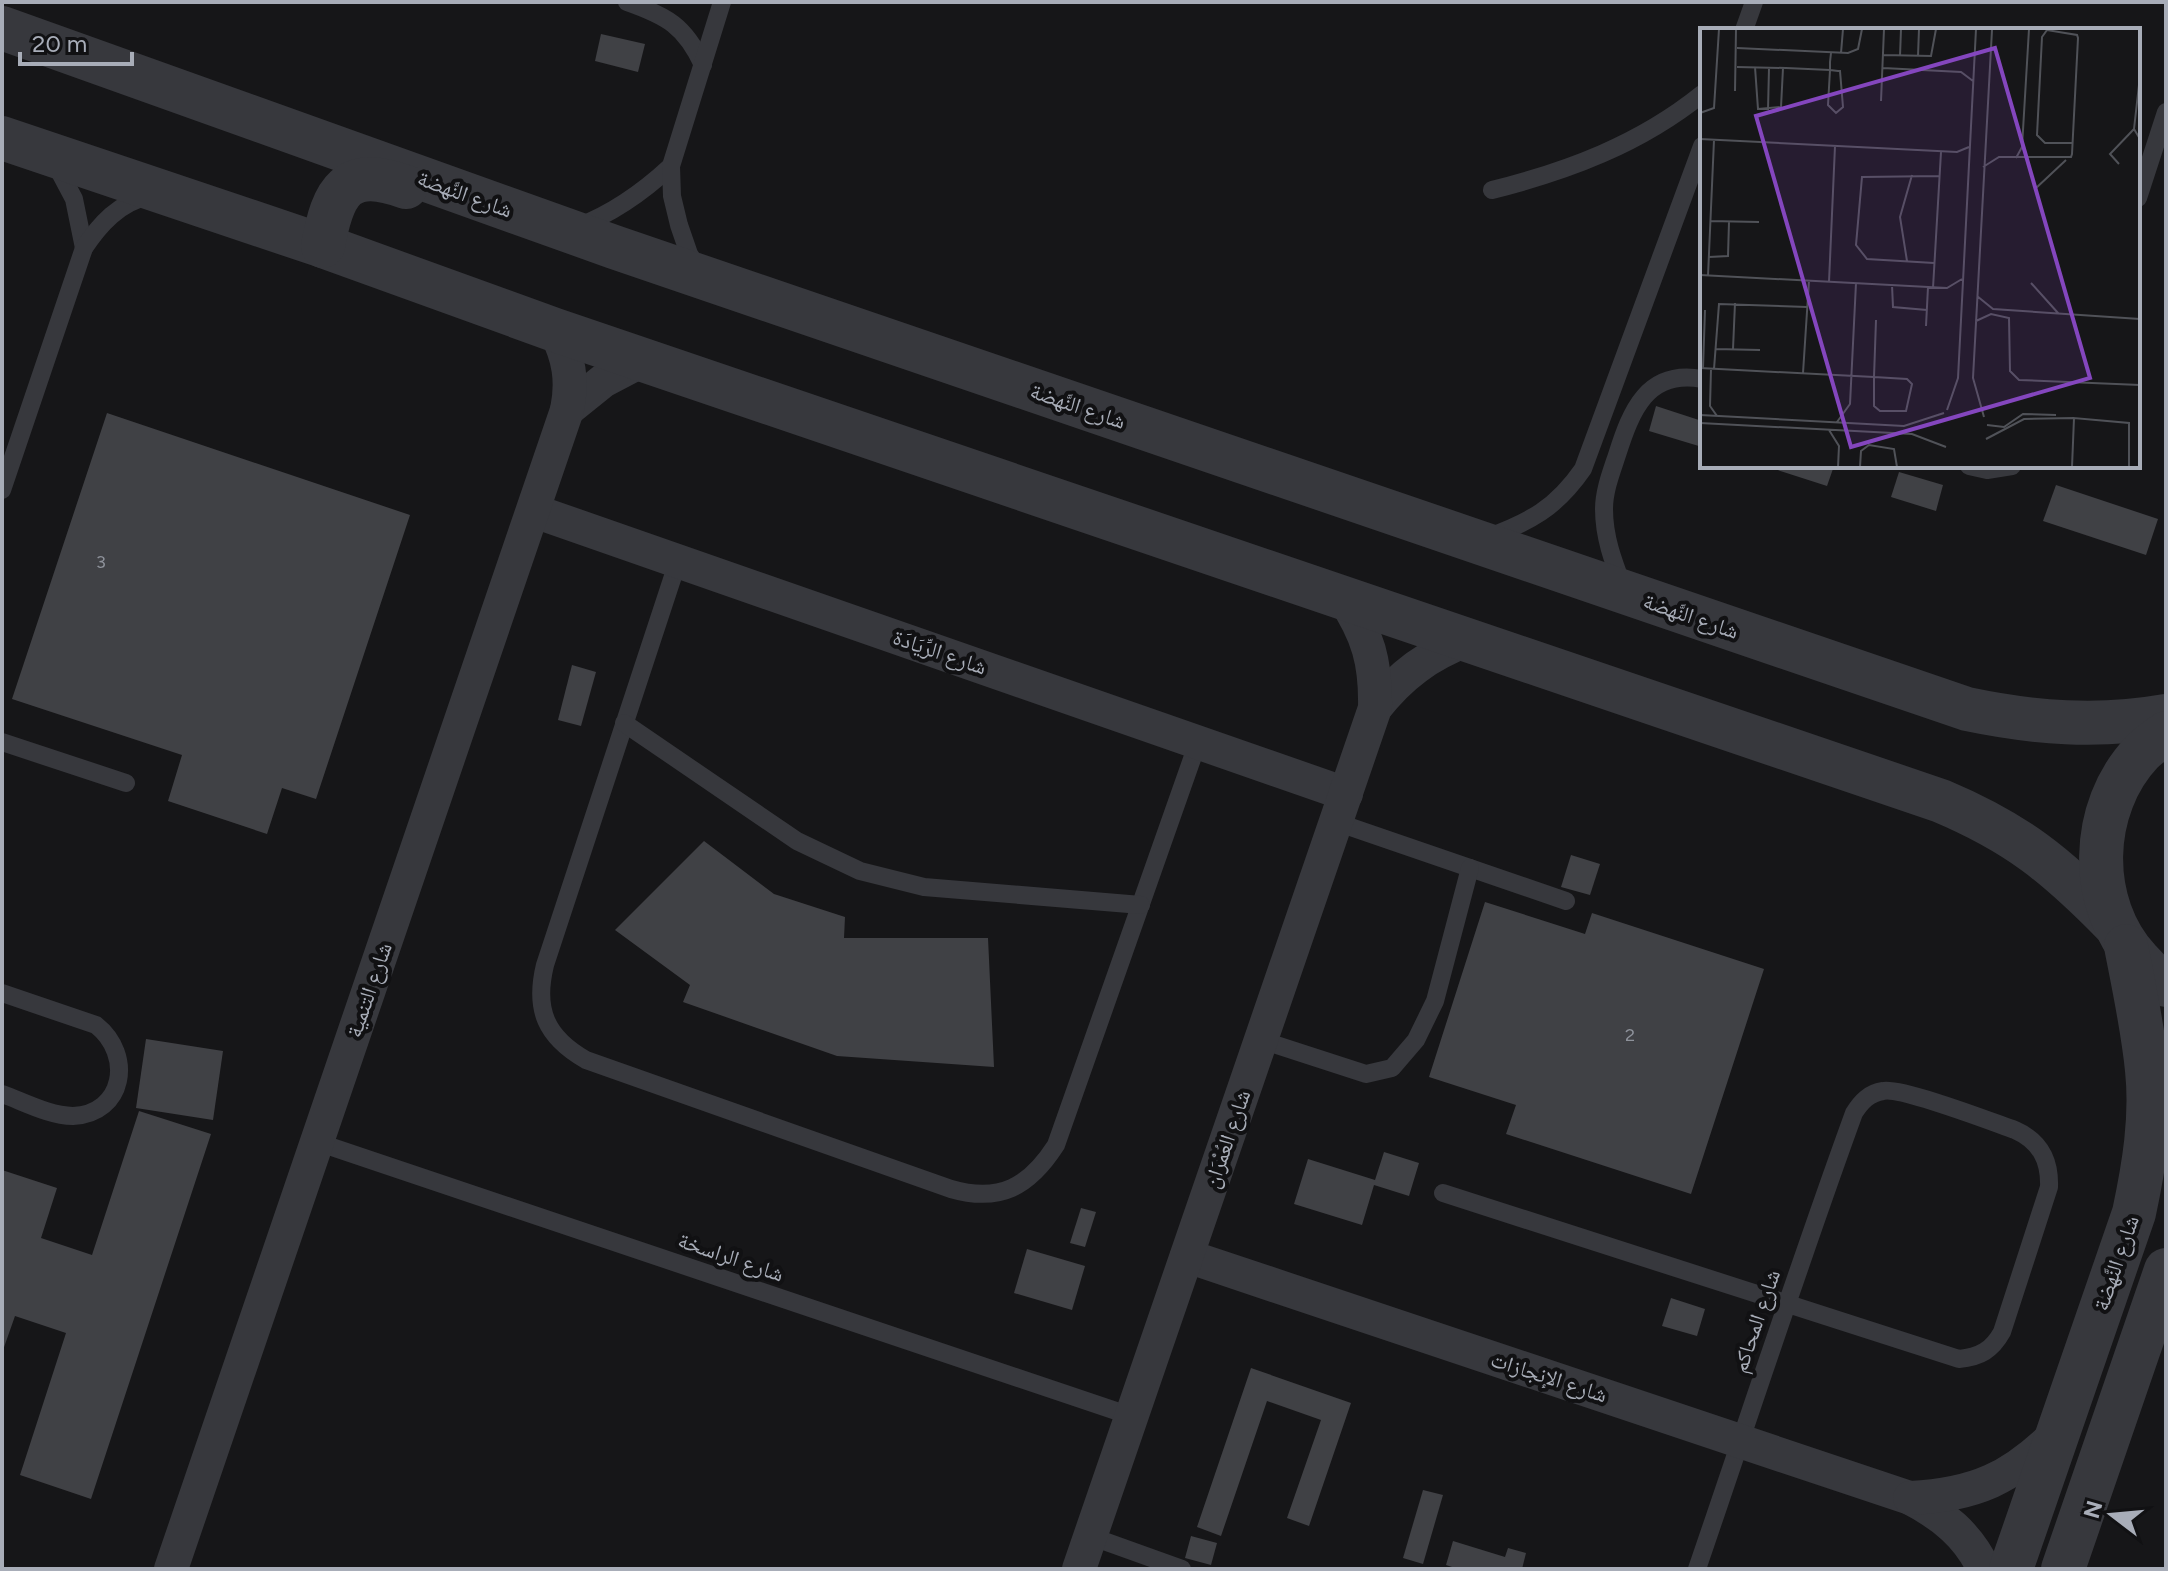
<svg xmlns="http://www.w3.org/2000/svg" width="2168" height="1571" viewBox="0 0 2168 1571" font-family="Figtree,'Noto Naskh Arabic',sans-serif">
	<rect width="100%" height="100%" fill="#161618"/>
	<g fill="#404145">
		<polygon points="601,34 645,44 638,72 595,61"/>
		<polygon points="1656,406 1702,421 1702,447 1649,431"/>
		<polygon points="107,413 410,515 316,799 282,788 267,834 168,801 182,755 12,699"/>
		<polygon points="1765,466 1834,466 1827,486"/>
		<polygon points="1899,472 1943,485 1936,511 1891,497"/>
		<polygon points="2056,485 2158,519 2146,555 2043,521"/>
		<polygon points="572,665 596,672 581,726 558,720"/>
		<polygon points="704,841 774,894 845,917 844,938 988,938 994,1067 837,1056 683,1002 690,985 615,930"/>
		<polygon points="1571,855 1600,864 1590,895 1561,887"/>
		<polygon points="1485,902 1585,934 1592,913 1764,969 1691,1194 1506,1134 1516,1105 1429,1077"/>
		<polygon points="146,1039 223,1051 213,1120 136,1108"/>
		<polygon points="139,1111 211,1134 91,1499 20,1475 66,1333 15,1316 2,1353 2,1170 57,1188 41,1238 92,1255"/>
		<polygon points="1384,1152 1419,1163 1409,1196 1374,1185 1362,1225 1294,1204 1308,1159 1375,1180"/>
		<polygon points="1081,1208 1096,1212 1085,1247 1070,1243"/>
		<polygon points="1027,1249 1085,1266 1072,1310 1014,1293"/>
		<polygon points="1671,1298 1705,1309 1697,1336 1662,1326"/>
		<polygon points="1251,1368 1351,1403 1309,1526 1287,1518 1321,1420 1267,1401 1221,1536 1197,1527"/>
		<polygon points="1423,1490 1443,1495 1423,1564 1403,1558"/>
		<polygon points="1191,1536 1217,1543 1211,1565 1185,1558"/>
		<polygon points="1453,1541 1505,1557 1508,1548 1526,1553 1522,1569 1458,1569 1446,1565"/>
	</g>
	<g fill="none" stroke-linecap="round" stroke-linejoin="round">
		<g stroke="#37383d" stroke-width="18">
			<path d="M627,2C667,16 685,26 703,65"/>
			<polyline points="1744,30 1754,2"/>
			<polyline points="56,165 74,199 84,248"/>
			<path d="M1492,190C1568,171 1640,144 1702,94"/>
			<polyline points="2138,198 2166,112"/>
			<path d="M577,227C614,213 643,192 671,166"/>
			<polyline points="699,270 689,254 679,225 672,196 671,166 722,2"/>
			<polyline points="1969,466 1987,470 2012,466"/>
			<path d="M2,490L84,248C100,224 119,203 148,196"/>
			<path d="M1486,538C1530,522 1556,508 1583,469L1702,146"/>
			<path d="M678,561L545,965C534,1010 546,1037 586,1060L951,1189C1000,1203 1029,1187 1056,1145L1198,742"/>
			<path d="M1623,587C1613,561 1604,537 1604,509C1604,491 1611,473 1617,455C1631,411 1647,369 1702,379"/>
			<polyline points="624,723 797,841 860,871 924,887 1141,905"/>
			<polyline points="2,742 126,783"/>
			<polyline points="1336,822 1566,901"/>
			<path d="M2,993L96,1025C134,1055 124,1114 73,1116C50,1116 24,1102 2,1094"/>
			<polyline points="1261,1040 1366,1074 1392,1068 1416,1040 1435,1001 1470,868"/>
			<polyline points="317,1142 1131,1416"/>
			<path d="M1443,1193L1959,1359C1980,1357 1992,1350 2002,1332L2049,1187C2050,1160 2040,1141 2015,1130C1992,1122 1901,1087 1883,1091C1869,1093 1861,1102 1854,1113C1799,1264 1749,1417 1697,1569"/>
			<polyline points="1090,1536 1182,1569"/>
		</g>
		<g stroke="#37383d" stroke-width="34">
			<polyline points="567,410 603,381 643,360"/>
			<polyline points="534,511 1346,794"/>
			<path d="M1375,708C1401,675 1428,655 1467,640"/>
			<path d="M1187,1256L1910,1498C1943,1515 1968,1535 1984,1569"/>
			<path d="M1910,1498C1975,1495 2012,1478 2058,1432"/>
			<path d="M171,1569L567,410C573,380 569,358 555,330"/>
			<path d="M1079,1569L1375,708C1376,662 1368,635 1343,597"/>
		</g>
		<g stroke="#37383d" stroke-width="44">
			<path d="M2,28L614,247L1967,709C2034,723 2098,728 2166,716"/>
			<path d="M2,138L323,246L555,330L1941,801C2017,833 2056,865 2113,923"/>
			<path d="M323,246C333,191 346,165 406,187"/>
			<path d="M2166,733C2158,739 2149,745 2142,752C2089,808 2087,904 2139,960C2148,969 2155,979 2166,985"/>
			<path d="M2011,1569L2134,1213C2144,1166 2152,1118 2147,1070C2143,1028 2134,987 2126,946"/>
			<polyline points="2063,1569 2166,1270"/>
		</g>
	</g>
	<g text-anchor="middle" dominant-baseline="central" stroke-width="8" stroke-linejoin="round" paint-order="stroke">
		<g font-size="18" fill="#8e929b">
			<text x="101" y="562">3</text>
			<text x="1630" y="1035">2</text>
		</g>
		<g font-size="22" fill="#a8adb8" stroke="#111113">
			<text transform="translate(465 194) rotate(20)">شارع النَّهضة</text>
			<text transform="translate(1078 406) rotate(19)">شارع النَّهضة</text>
			<text transform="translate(1691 616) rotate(19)">شارع النَّهضة</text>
			<text transform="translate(940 652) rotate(19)">شارع الرِّيَادَة</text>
			<text transform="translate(369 990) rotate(-71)">شارع التنمية</text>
			<text transform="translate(1227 1139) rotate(-71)">شارع العُمْرَان</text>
			<text transform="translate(731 1257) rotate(19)">شارع الراسخة</text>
			<text transform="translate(2116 1263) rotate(-71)">شارع النَّهضة</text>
			<text transform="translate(1756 1321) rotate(-71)">شارع المحاكم</text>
			<text transform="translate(1549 1377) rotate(18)">شارع الإنجازات</text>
		</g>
	</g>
	<g transform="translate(1700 28)">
		<rect width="440" height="440" fill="#161618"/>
		<path fill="none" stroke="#505258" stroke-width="2" d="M37,20L148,25L158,21L162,1M141,25L143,1M183,27L231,28L236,1M200,28L201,1M218,28L219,1M37,39L86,40L130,42L138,43H140L143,79L136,85L128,77L130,42V34L131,25M55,39L58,81L81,79L83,40M183,40L261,44L273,53M440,48L434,101L440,111M35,63L36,1M181,73L184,1M68,82L69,40M0,85L14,80L19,1M0,111L257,124L269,119M316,130L322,119L329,1M419,136L410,126L434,101M283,139L299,129H371L372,126L378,10L377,7L347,2L342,9L337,107L345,115H372M335,161L366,132M10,193L59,194M9,229L28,228L29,194M207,233L200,189L212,147M234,235L167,231L156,217L162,149L239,148M0,247L247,260L262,251M8,248L14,112M129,254L135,118M331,255L358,285M192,257L193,279L227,282M233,260L241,124M277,268L293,281L440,291M276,293L291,286L309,290L310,343L319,352L440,357M226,298L228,259M15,321L60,322M33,321L35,275M0,340L174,349L207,351L212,356L206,383H180L174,378V349L176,292M3,340L5,282M11,341L10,378L17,388M14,341L19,276L107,279M103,345L109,253M247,382L258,350L276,1M0,387L204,398L244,385M284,389L273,350L292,2M137,394L150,376L156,255M0,395L212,406L246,419M287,397L304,399L323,386L356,387M129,402L139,418L138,439M286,411L324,391L374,390M160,439L161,423L169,417L194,421L197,439M372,439L374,390L429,395V439"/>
		<path fill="#8446be" fill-opacity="0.15" stroke="#8446be" stroke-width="4" d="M295,20L390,350L151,419L56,88Z"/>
		<rect width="440" height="440" fill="none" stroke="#a8adb8" stroke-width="4"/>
	</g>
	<rect width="2168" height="1571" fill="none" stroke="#a8adb8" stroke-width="8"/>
	<g transform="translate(2112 1515) rotate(286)" stroke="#111113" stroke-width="6" paint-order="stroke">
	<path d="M0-6L14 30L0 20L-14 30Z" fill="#a8adb8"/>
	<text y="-12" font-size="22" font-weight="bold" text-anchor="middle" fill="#a8adb8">N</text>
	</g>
	<path d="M20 52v12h112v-12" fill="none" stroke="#a8adb8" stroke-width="4"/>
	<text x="32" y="52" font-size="24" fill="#a8adb8" stroke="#111113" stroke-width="6" paint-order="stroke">20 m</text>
</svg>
